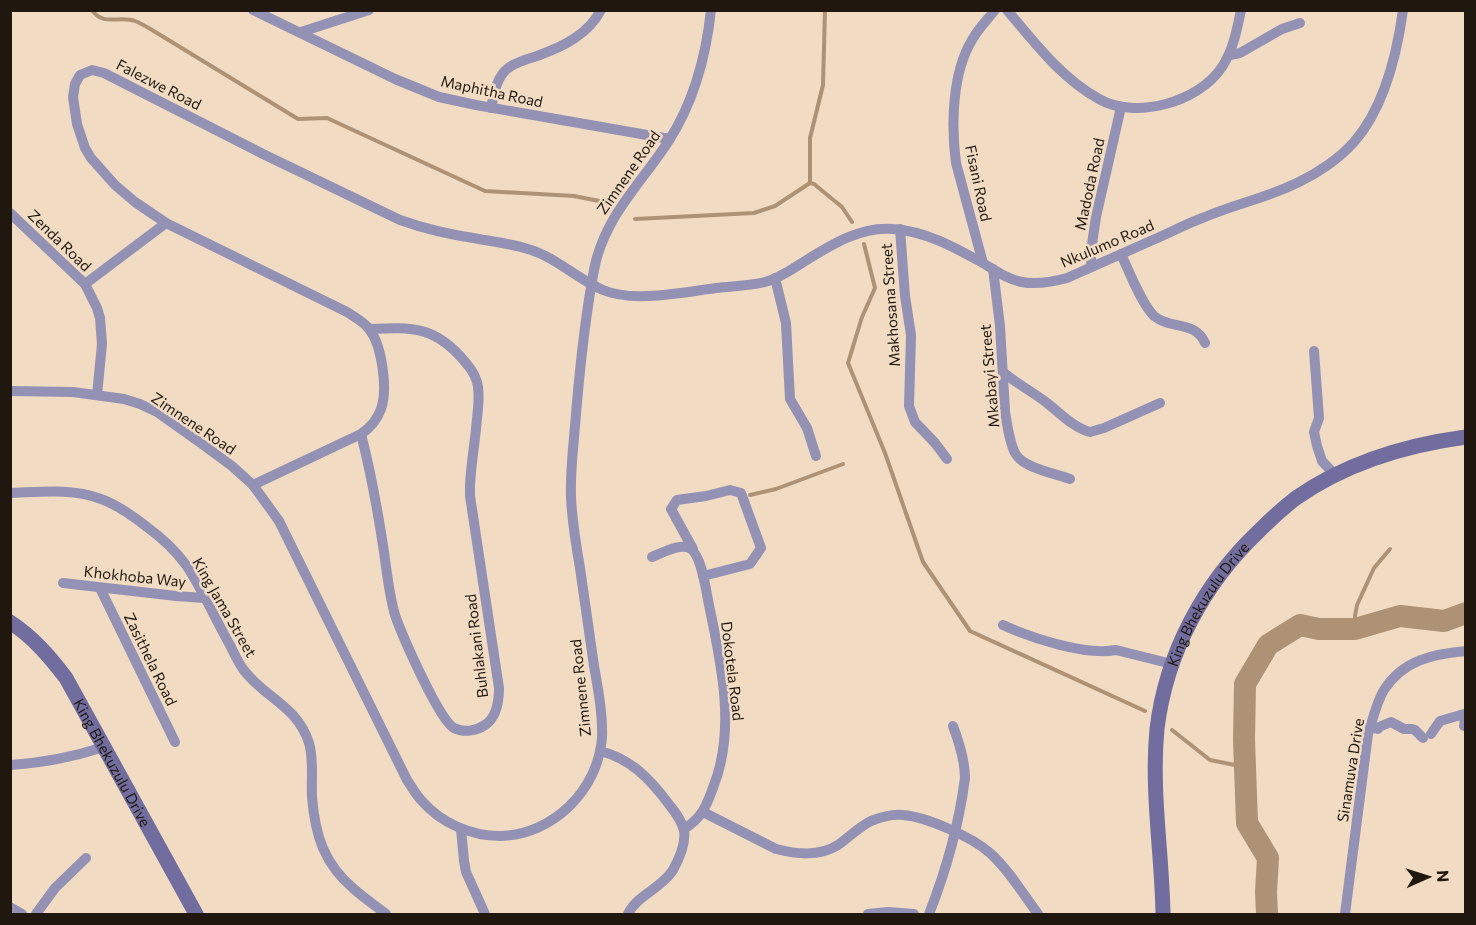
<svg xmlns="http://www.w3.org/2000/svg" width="1476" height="925" viewBox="0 0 1476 925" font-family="Commissioner,sans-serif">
	<rect width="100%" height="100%" fill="#f1dbc2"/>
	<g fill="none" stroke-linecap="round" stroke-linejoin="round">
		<g stroke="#ad9276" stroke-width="4">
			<path d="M92,10C103,27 120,15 135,21C143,24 150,29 157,33L298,119L327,118L485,191L574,196L604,202"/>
			<polyline points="810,183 810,138 823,85 825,10"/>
			<polyline points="635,219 754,213 775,206 810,183 814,184 842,207 852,222"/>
			<polyline points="864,244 875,288 862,317 848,363 885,453 923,562 970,631 1145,711"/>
			<polyline points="750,495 776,489 843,464"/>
			<polyline points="1355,629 1355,616 1357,605 1374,568 1390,549"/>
			<polyline points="1172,730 1210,760 1245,767"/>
		</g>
		<polyline stroke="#ad9276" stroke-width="22" points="1267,914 1266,892 1268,858 1247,823 1244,740 1245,684 1268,645 1300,625 1319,629 1355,629 1400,616 1444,621 1466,613"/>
		<g stroke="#9492b4" stroke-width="10">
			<polyline points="253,10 395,79 439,97 476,105 670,139"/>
			<path d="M1007,10C1034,42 1061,78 1099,99C1136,120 1199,102 1222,67C1233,50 1237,30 1241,10"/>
			<polyline points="301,32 369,10"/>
			<polyline points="1230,55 1240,53 1282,29 1300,23"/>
			<path d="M491,108C494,95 496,78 507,69C515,62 527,59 537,56C562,47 588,35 601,10"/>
			<polyline points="10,213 85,284 97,308 100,318 102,344 97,395"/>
			<polyline points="900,229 905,296 911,335 909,406 915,422 935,443 947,459"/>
			<path d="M1121,254C1129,271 1141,303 1154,316C1171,330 1195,320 1205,343"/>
			<path d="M983,263L956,163C951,125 952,73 972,40C978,29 987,20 995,10"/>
			<polyline points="1091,267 1091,251 1096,217 1121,107"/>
			<path d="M993,269L1000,326L1005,411C1007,424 1009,441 1015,453C1023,468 1054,473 1070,479"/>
			<polyline points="775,278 786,323 790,399 807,428 816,456"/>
			<polyline points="85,284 166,223"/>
			<polyline points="1314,351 1319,418 1314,432 1317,446 1322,461 1336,476"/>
			<path d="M1003,372C1017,384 1033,392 1047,403C1060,413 1074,428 1090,432L1104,428L1160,403"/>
			<path d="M10,391L73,392L124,399L140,404L157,412L202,444L232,466L253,485L279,521L407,780C412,787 416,795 422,801C441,823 471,836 500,836C553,835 598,790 602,738C603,714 598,689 594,666C589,633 585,601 580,568C576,545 572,521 571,497C570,469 574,442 576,414C580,366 585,318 594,270C604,217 640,185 668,142C694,102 706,57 711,10"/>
			<path d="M361,434C371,473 378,512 384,552C387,573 389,594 395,615C402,635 439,720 454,728C464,733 476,731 485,725C497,717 499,702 499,688L470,496V485C471,466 474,448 476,429C477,415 480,401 478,387C477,377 472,370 466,363C436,326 413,327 370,329"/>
			<path d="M253,485L361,434C370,428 377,420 381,409C388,389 382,345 369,329C363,321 354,317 347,312L166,223L135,202L115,185L91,158L85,148L77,124L73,97L75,84L80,75L92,70L104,73L263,154L400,220C425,229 452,235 479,239C495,242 512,244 528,249C556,257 577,279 603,290C633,303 684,292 716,288C732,286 749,286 765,282C780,278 792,269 805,261C831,245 861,226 893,229C925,231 954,247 981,262C995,270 1006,279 1022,282C1037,285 1052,282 1067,278C1096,265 1126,252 1155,239C1171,232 1188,223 1205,217C1236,204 1269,197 1299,182C1318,173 1340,158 1354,142C1384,108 1397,54 1403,10"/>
			<path d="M10,493C40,492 73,488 101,499C118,505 133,516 147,527C162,538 175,550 186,565C203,590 215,619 230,645C234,653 238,662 243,669C263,697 297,705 309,743C314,760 311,780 312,797C315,835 324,864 354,889C364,898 376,906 386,914"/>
			<polyline points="693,549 671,509 677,500 706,496 730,490 741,493 761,548 750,564 703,576"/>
			<path d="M652,557C662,553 681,542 691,549C702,557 706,591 709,605C721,663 736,728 714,785C707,805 702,818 684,829"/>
			<polyline points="63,583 176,596 204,598"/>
			<polyline points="100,588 175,742"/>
			<path d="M1003,625C1031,638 1086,656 1116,650L1172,664"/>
			<polyline points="1370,727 1378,729 1379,727 1391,722 1404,729 1412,729 1415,730 1423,738"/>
			<polyline points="1431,734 1440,721 1464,714 1465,718 1464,726 1466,725"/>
			<path d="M600,751C630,758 650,779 668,803C674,811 682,820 684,831C686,843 679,859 673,870C661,889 637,895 628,914"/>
			<path d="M10,765C43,763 73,757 104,747"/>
			<path d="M703,812L776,849C796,854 819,857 838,845C849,837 859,827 871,821C881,817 892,814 903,815C927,817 972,837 990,853C1009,870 1023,894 1038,914"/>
			<polyline points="461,829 464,861 466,872 485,914"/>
			<polyline points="10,907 22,914"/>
			<polyline points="36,914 55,888 86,858"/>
			<polyline points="868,914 888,912 914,914"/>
			<path d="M929,914C946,871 959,824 965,778C965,760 959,742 953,726"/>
			<path d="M1345,914L1368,734C1373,720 1376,703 1384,690C1403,660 1433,654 1466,651"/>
		</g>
		<g stroke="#716d9e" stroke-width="15">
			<path id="s1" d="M10,622C33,637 50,657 66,678L196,914"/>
			<path id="s2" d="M1163,914C1162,853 1151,791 1157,729C1166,653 1204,583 1259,531C1271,519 1283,508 1296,498C1346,463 1406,445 1466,437"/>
		</g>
	</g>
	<g text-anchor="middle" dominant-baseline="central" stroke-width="5" stroke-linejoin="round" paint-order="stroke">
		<g font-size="15" fill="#20180f" stroke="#f1dbc2">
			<text transform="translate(159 84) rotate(27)">Falezwe Road</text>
			<text transform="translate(492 91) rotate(12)">Maphitha Road</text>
			<text transform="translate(628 172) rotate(-55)">Zimnene Road</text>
			<text transform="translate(979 183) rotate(78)">Fisani Road</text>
			<text transform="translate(1089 184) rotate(-78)">Madoda Road</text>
			<text transform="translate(60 240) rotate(44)">Zenda Road</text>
			<text transform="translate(1107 243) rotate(-23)">Nkulumo Road</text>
			<text transform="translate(890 305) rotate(-94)">Makhosana Street</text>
			<text transform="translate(989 376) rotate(-95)">Mkabayi Street</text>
			<text transform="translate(194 423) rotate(34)">Zimnene Road</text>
			<text transform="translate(135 576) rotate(6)">Khokhoba Way</text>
			<text stroke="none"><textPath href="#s2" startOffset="322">King Bhekuzulu Drive</textPath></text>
			<text transform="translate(225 607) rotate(60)">King Jama Street</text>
			<text transform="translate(476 646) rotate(-97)">Buhlakani Road</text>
			<text transform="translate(151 659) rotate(64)">Zasithela Road</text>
			<text transform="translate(733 671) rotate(83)">Dokotela Road</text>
			<text transform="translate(580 688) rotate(-96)">Zimnene Road</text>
			<text stroke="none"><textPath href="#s1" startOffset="176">King Bhekuzulu Drive</textPath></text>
			<text transform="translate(1350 770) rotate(-81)">Sinamuva Drive</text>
		</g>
	</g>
	<rect width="1476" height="925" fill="none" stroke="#20180f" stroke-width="24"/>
	<g transform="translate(1428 877) rotate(87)" stroke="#f1dbc2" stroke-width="4.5" paint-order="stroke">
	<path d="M0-4.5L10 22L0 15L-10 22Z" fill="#20180f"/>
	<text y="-9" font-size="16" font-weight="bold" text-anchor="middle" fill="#20180f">N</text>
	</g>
</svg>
